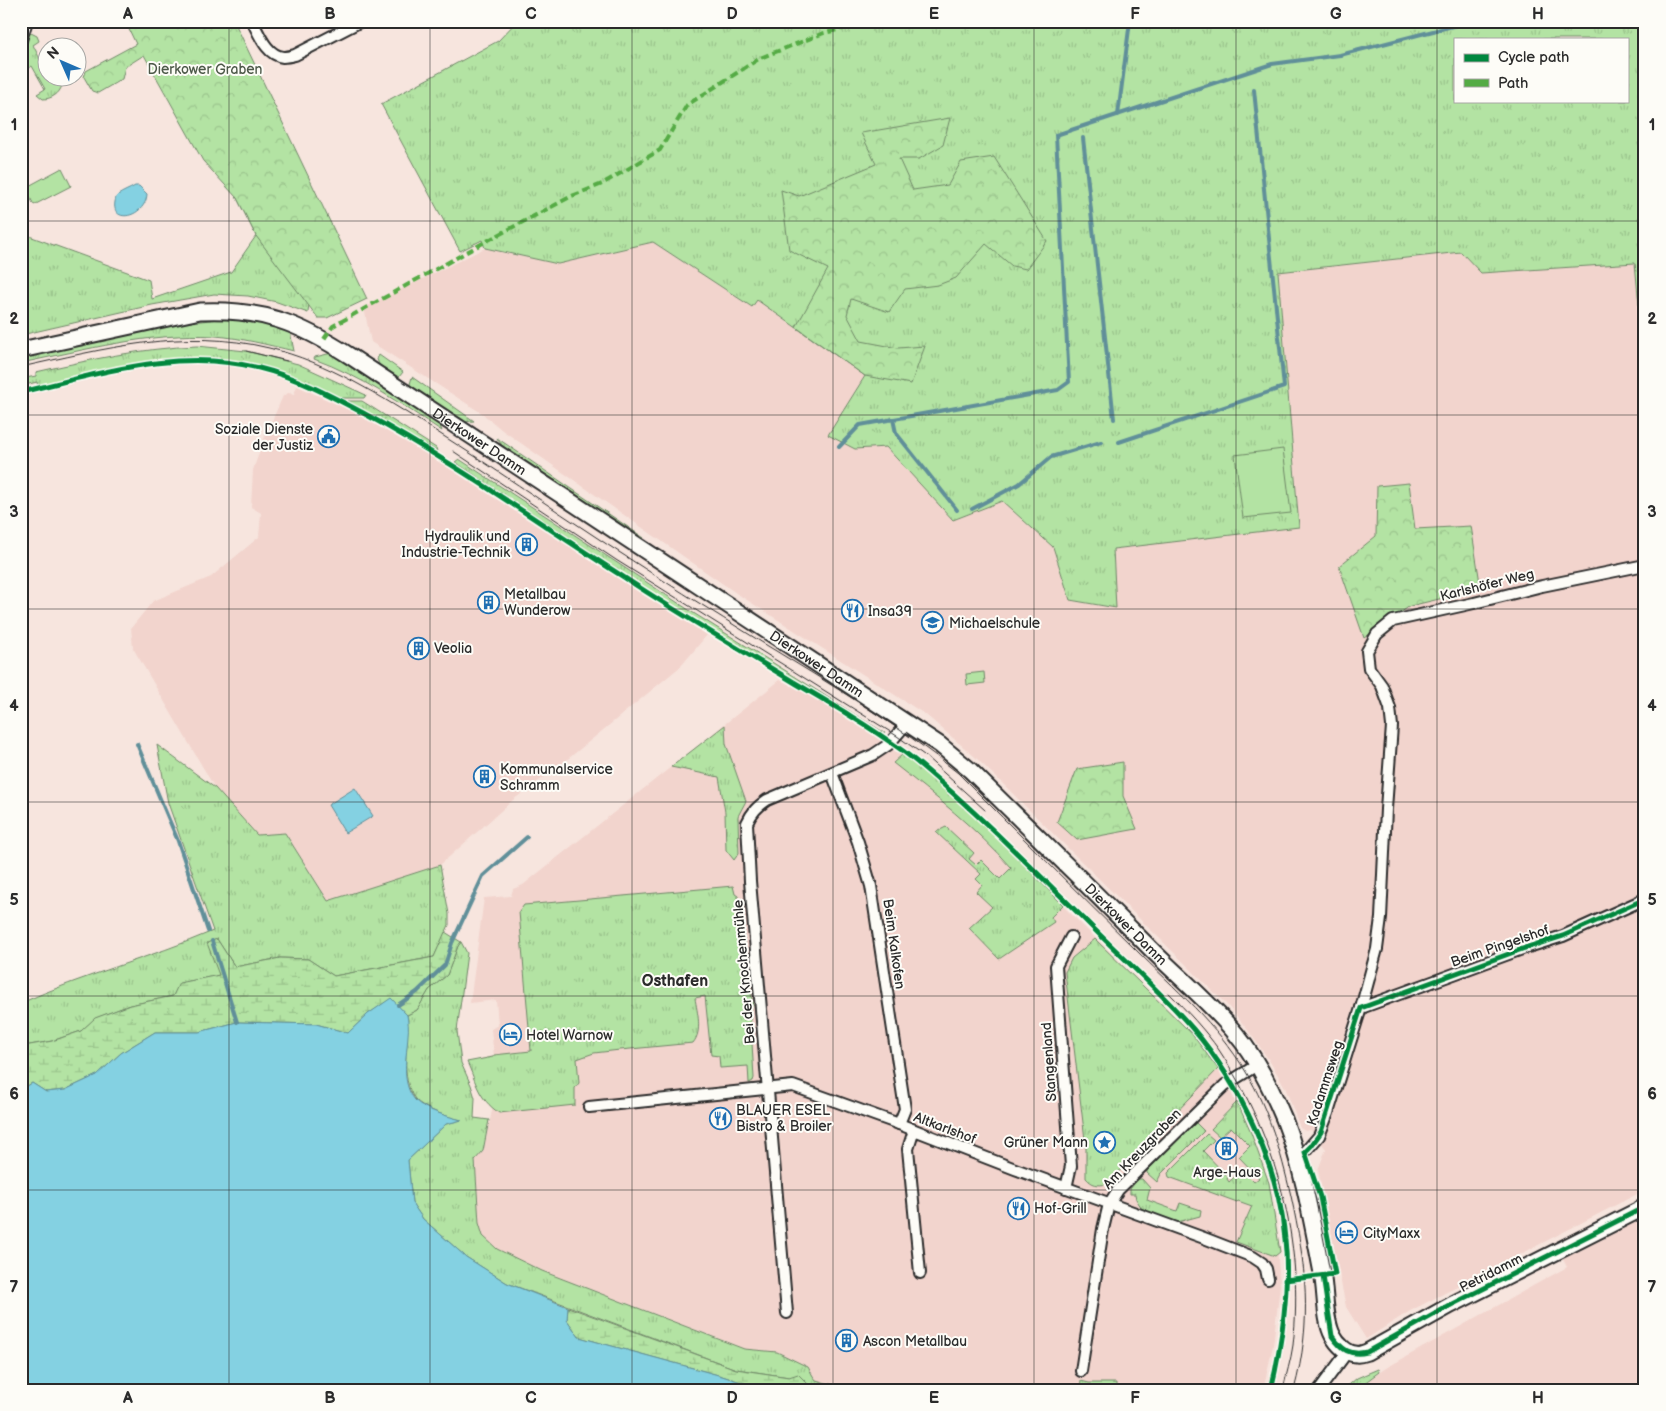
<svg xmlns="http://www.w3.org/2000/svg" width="1666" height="1411" viewBox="0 0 1666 1411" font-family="'Balsamiq Sans',sans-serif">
	<defs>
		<pattern id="grass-tufts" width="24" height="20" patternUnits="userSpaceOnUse" patternTransform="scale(1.25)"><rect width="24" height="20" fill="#b3e3a3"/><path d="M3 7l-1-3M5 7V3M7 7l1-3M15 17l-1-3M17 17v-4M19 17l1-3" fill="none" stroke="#9ac38c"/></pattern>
		<pattern id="forest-crowns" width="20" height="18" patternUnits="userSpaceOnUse" patternTransform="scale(1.25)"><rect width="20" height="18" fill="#b3e3a3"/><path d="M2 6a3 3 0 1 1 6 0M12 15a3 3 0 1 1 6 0" fill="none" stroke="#9ac38c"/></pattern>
		<pattern id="wetland-marsh" width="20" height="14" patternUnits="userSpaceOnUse" patternTransform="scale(1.25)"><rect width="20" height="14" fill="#b3e3a3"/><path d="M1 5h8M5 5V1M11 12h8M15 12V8" fill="none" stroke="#9ac38c"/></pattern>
	</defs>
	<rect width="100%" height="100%" fill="#f7e5de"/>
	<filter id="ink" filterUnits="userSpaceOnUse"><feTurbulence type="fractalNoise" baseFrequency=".02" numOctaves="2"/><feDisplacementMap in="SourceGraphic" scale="10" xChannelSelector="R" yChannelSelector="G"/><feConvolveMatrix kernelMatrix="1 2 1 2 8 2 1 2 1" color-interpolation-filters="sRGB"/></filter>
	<g filter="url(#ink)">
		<g fill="#f2d4cd">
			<polygon points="653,242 752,307 757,299 865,376 829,436 855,449 886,447 953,520 1002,501 1053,547 1070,600 1115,608 1113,549 1299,526 1278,272 1462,252 1481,273 1635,263 1645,370 1645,1190 1410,1311 1366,1339 1346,1307 1318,1170 1326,1149 1311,1130 1305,1131 1300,1128 1285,1087 1269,1060 1247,1029 1228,1006 1002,783 974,756 926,715 736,593 502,430 483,414 371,342 364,308 485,248 558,264"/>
			<polygon points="297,386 353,412 433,458 637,591 707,635 681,666 563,763 513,800 440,865 328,901 285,833 257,835 215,788 133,648 131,628 153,601 211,577 259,537 261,513 251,507 253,470 264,439 283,396 288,393 294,394"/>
			<polygon points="780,680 807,694 871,734 926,774 959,803 1191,1033 1218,1069 1230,1090 1243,1121 1276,1233 1280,1285 1273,1346 1263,1390 851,1390 816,1380 813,1376 808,1367 777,1352 744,1349 542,1271 497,1249 482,1236 479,1223 475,1160 483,1151 494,1102 490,1082 479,1059 494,1056 491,1029 498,1025 496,1000 470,1003 484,898 511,896 513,889 523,885"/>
			<polygon points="1645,1218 1645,1390 1355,1390 1386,1368 1567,1267 1563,1259"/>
		</g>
		<g fill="url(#grass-tufts)" stroke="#6f8767" fill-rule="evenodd">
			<path d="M517,21H1645V370L1635,263L1481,273L1461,252L1278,272L1299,527L1113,549L1116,608L1070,600L1053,547L1002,501L953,520L886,447L855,449L828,435L865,376L757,300L752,307L653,242L558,264L485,248L482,240L460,251L381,104L498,41ZM1455,39H1627V101H1455Z"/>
			<path d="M31,33L37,36L39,41L33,45L47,73L48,78H50L54,85L61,81L62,85C60,94 51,99 43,99L37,94L45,89L32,66L24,71C19,60 21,40 31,33Z"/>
			<polygon points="237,198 309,303 308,313 277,302 248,296 214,294 152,305 21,335 21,233 149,280 152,299 231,272 256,236"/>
			<path d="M219,319C244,319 267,324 290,331L294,351C268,345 242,338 215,336C150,332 85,350 21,363V358L164,325Z"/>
			<path d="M197,346L246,351L298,364L366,395L364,398H335L313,387L260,368L222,361L189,359L158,361L38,388L37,382L21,386V379L36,376V372C89,360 142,348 197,346Z"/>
			<path d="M332,353L438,421L442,431C401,404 361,376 314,359L315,357Z"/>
			<path d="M379,355L403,372L399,377C389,376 380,370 377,359Z"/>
			<polygon points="412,377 474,421 463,422 412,389 410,384"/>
			<polygon points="348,401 362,401 436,448 437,451"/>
			<polygon points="497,438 644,538 639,539 504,449"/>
			<polygon points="459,459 695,614 885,733 883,735 791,677 668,603 455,462"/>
			<polygon points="725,725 726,744 746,801 738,816 739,853 734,860 726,850 725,812 719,777 671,767"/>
			<path d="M157,745L215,788L257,835L285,833L328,901L440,865L449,914V925L434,957L334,976L308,959L280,958L235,967L217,939L208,943L220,975L180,983L173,996L130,1005L96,1018L81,1031L52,1041L24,1046L21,1063V1003C83,975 150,958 213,931L168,803Z"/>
			<path d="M903,754C960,801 1012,852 1063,905L1051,917L1054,922L999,959L969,928L992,907L976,892L982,885L976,879L981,874L936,832L946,827L974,853L969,859L976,865L981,860L1000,879L1011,868C976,828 935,796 893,763Z"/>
			<path d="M733,886L735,894L738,896L752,1000L751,1001H752L753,1006L750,1008L754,1078L753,1081L749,1083L748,1066L720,1068L719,1056L711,1055L705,996L695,998C697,1012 703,1031 693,1043L620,1050L594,1053L577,1059L579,1083L575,1088V1105L499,1113C478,1098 477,1084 467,1062L493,1057L494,1055L531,1051L519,912L524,905Z"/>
			<path d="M1095,939L1191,1033L1218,1069L1107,1184C1098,1186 1092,1185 1086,1178V1148L1065,972L1072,958Z"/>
			<path d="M461,942L467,953L457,1031L461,1063L471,1085L475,1098L474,1118L489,1120L483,1151L475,1160L479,1223L483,1236L497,1249L542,1271L744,1349L777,1352L808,1367L813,1376L816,1380L851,1390H814L789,1377L736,1369L507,1283L466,1257L423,1219L412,1203L408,1160L446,1124L461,1120C448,1117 423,1109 415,1099C399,1078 409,1041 407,1015L417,1010L429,990L447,975L458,946Z"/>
			<polygon points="1237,1102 1251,1133 1269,1183 1280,1252 1275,1256 1236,1242 1252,1206 1238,1201 1237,1202 1169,1177 1168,1173 1207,1134 1214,1140 1203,1151 1228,1177 1227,1179 1229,1182 1242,1170 1254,1182 1259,1178 1239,1157 1250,1146 1231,1127 1220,1137 1211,1129"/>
			<polygon points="1195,1122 1204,1131 1161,1174 1157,1182 1147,1173 1147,1171"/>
			<polygon points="1138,1179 1142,1179 1150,1188 1147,1200 1177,1211 1180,1203 1201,1210 1200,1216 1174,1223 1140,1210 1141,1207 1136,1199 1135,1194 1130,1194 1130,1189"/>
			<polygon points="1378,1369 1379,1372 1355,1390 1343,1390 1357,1378"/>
			<polygon points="1081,1381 1089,1383 1116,1383 1116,1390 1080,1390"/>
		</g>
		<g fill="url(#forest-crowns)" stroke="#6f8767">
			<polygon points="125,21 234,21 367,299 327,318 318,318 256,236 237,198 203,161 144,55 125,67 122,79 98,93 92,91 84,77 86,71 136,44"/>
			<polygon points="950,118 943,145 919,159 899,159 913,190 948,185 961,162 994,157 1047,241 1026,269 1012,266 986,244 956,278 938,285 905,289 889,312 851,299 847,315 861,341 898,348 925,346 911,384 865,376 796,327 828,269 789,250 781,190 799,196 876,164 861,133"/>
			<polygon points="1409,483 1415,529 1471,526 1481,589 1410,606 1364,638 1339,566 1376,536 1377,486"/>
			<polygon points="1123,762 1123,796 1137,829 1077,840 1057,822 1077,769"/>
		</g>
		<g fill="url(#wetland-marsh)" stroke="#6f8767">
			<polygon points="445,932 461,942 458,946 447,975 429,990 417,1010 407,1015 391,999 368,1014 348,1033 316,1024 237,1022 199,1032 155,1032 121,1053 97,1075 65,1090 46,1092 32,1083 21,1090 21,1063 24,1046 52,1041 81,1031 95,1018 130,1005 173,996 179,983 219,975 207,943 217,939 235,967 280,958 308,959 334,976 434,957"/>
			<polygon points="568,1307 736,1369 789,1377 798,1374 814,1390 766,1390 722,1376 579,1337 567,1320"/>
		</g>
		<g fill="#b3e3a3" stroke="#6f8767">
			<polygon points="62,168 71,186 34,205 25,188"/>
			<polygon points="1283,449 1291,513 1243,518 1235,455"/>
			<polygon points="984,672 985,683 967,685 966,674"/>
		</g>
		<g fill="#84d1e2" stroke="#608f99">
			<path d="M135,186H139L147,194C146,217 111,225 115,202C116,198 115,198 118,195C122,192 130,189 135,186Z"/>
			<polygon points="355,788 373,816 345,833 328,805"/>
			<path d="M391,998L407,1015C408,1021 409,1028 408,1035C407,1056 400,1082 415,1100C424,1110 449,1117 462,1120L446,1124L408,1160L412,1203L423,1219L466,1257L507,1283L568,1307L567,1320L579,1337L722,1376L766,1390H21V1090L32,1083L46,1092L65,1090L97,1075L121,1053L155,1032H199L237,1022L316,1024L348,1033L368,1014Z"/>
		</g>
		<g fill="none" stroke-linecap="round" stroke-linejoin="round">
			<g stroke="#608f99" stroke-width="4">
				<polyline points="1118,115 1130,21"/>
				<polyline points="1083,138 1114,419"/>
				<polyline points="893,419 896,433 957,510"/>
				<polyline points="1119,442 1284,387 1254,90"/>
				<polyline points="839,447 860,425 1058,390 1069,382 1056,135 1272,64 1340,55 1472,21"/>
				<polyline points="972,509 1019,484 1051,457 1101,442"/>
				<polyline points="137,744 178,841 208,931"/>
				<polyline points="212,941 237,1022"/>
				<polyline points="398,1005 417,992 445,965 452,943 483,876 527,837"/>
			</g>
			<defs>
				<g id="street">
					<path d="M252,21C259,33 266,55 283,57C286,57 291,56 295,55L361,21"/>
					<polyline points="21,40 27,21"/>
					<polyline points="832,773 858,842 871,886 905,1109 899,1124"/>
					<polyline points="1361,1008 1525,948 1563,936 1645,899"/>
					<polyline points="589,1107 793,1086 899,1124 1015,1169 1204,1238 1253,1257 1262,1263 1266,1269 1268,1279"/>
					<polyline points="914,1130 908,1149 920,1273"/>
					<polyline points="1296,1155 1305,1152 1319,1136 1328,1113 1361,1008 1377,949 1381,918 1386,809 1392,726 1390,708 1382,686 1369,668 1367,651 1377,634 1393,621 1474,603 1542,586 1645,565"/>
					<polyline points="1066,1188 1071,1166 1056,966 1071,937"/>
					<path d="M787,1313L750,881L747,823C752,812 757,807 767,800L873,755L888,745L908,722"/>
					<polyline points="1081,1371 1103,1229 1109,1204 1118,1190 1225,1085 1257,1065"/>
					<polyline points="1319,1390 1348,1351"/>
				</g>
				<g id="secondary">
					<path id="s1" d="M21,350L200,311C261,308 299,323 350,356L940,745L970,770C1029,828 1087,885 1145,943C1175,974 1209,1001 1236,1034C1257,1059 1272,1090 1284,1119C1303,1168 1312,1222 1322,1273C1326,1292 1324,1320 1333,1336C1337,1344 1347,1354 1356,1354C1359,1355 1364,1353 1367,1352L1451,1305L1645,1207"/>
				</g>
			</defs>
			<use href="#street" stroke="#2b2b2b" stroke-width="14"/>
			<use href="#secondary" stroke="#2b2b2b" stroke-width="19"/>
			<use href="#street" stroke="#fdfcf7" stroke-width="10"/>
			<use href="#secondary" stroke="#fdfcf7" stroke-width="15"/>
			<g stroke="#2b2b2b" stroke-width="1">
				<polyline points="246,351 287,361"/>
				<path d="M21,367C104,349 184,327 269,348C328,362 380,396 431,428C490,465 547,505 605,543C657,577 710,610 763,643C830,684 897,724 958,773C1017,832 1076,891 1135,949C1174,988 1218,1025 1246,1072C1269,1110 1281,1153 1291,1196C1306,1265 1313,1320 1294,1390"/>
				<polyline points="453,451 616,560 897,736 924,755 985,810"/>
				<path d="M1169,993C1187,1011 1205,1030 1219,1050C1276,1136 1305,1243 1293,1345C1291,1360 1286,1375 1283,1390"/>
			</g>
			<polyline stroke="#54ab44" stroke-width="4" stroke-dasharray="8 4" stroke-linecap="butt" points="324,339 333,326 483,243 572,196 602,184 660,150 687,105 760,58 824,33 876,21"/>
			<defs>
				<g id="cycleway">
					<path d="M21,392C100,374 177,347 259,368C296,377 331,396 365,414C454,462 537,522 622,576C679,614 738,648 797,684C833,705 869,726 903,751C936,776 966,805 997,834C1029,865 1061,896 1092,927C1126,961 1162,993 1193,1029C1240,1084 1279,1167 1285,1239C1290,1285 1282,1344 1271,1390"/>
					<path d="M1323,1276L1332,1336C1342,1350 1350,1356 1367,1352L1451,1305L1645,1207"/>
					<polyline points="1285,1280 1335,1274 1320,1197 1305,1152 1311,1146 1321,1132 1361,1008 1525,948 1563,936 1645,899"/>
				</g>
			</defs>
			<use href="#cycleway" stroke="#fdfcf7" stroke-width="8"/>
			<use href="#cycleway" stroke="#00873e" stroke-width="5"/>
		</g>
	</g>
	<path fill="none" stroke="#2b2b2b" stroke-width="1" stroke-opacity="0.55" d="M229,21V1390M430,21V1390M632,21V1390M833,21V1390M1034,21V1390M1236,21V1390M1437,21V1390M21,221H1645M21,415H1645M21,609H1645M21,802H1645M21,996H1645M21,1190H1645"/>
	<defs>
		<symbol id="civic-ring" viewBox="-11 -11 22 22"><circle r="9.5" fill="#fdfcf7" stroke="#1f6fb2" stroke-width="1.5"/><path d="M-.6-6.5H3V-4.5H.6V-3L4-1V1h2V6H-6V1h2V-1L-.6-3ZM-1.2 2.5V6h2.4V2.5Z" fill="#1f6fb2"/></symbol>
		<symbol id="building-ring" viewBox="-11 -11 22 22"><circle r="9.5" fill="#fdfcf7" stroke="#1f6fb2" stroke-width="1.5"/><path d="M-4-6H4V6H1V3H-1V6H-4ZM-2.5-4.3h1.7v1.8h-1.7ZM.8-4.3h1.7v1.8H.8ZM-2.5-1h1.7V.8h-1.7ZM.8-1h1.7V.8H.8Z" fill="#1f6fb2"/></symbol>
		<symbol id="restaurant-ring" viewBox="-11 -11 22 22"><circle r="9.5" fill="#fdfcf7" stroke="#1f6fb2" stroke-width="1.5"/><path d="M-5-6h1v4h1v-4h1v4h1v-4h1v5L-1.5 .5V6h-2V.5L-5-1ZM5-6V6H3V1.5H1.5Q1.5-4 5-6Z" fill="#1f6fb2"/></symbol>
		<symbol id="school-ring" viewBox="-11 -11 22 22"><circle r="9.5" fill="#fdfcf7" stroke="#1f6fb2" stroke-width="1.5"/><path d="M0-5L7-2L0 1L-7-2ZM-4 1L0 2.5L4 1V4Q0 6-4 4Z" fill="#1f6fb2"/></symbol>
		<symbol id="hotel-ring" viewBox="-11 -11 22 22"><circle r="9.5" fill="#fdfcf7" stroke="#1f6fb2" stroke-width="1.5"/><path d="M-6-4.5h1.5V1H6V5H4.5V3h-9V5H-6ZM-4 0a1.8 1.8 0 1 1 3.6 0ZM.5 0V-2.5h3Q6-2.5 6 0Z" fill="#1f6fb2"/></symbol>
		<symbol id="sight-ring" viewBox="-11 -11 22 22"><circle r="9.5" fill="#fdfcf7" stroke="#1f6fb2" stroke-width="1.5"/><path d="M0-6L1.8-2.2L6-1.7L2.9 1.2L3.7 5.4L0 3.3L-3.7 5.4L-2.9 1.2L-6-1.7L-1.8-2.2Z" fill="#1f6fb2"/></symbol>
	</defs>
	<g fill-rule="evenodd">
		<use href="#civic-ring" x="316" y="424" width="25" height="25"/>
		<use href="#building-ring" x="514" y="532" width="25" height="25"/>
		<use href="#building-ring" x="476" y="590" width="25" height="25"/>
		<use href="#restaurant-ring" x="840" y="598" width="25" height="25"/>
		<use href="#school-ring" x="920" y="610" width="25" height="25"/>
		<use href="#building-ring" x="406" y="636" width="25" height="25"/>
		<use href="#building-ring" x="472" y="764" width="25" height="25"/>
		<use href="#hotel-ring" x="498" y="1022" width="25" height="25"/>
		<use href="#restaurant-ring" x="708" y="1106" width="25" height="25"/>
		<use href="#sight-ring" x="1092" y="1130" width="25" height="25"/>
		<use href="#building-ring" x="1214" y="1136" width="25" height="25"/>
		<use href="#restaurant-ring" x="1006" y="1196" width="25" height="25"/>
		<use href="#hotel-ring" x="1334" y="1220" width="25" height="25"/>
		<use href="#building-ring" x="834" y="1328" width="25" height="25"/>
	</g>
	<g text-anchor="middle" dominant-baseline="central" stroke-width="4" stroke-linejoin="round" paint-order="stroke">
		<g font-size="14" fill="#4d5949" stroke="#fdfcf7">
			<text x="205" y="69">Dierkower Graben</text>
		</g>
		<g font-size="14" fill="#2b2b2b" stroke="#fdfcf7" text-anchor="start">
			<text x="313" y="429" text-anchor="end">Soziale Dienste<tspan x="313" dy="16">der Justiz</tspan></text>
			<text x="510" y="536" text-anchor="end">Hydraulik und<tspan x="510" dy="16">Industrie-Technik</tspan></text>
			<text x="504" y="594">Metallbau<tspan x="504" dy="16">Wunderow</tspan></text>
			<text x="868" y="611">Insa39</text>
			<text x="949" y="623">Michaelschule</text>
			<text x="434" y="648">Veolia</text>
			<text x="500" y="769">Kommunalservice<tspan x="500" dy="16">Schramm</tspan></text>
			<text x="526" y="1035">Hotel Warnow</text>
			<text x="736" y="1110">BLAUER ESEL<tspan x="736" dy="16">Bistro &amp; Broiler</tspan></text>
			<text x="1088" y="1142" text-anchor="end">Grüner Mann</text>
			<text x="1227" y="1172" text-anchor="middle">Arge-Haus</text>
			<text x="1034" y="1208">Hof-Grill</text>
			<text x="1363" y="1233">CityMaxx</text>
			<text x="863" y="1341">Ascon Metallbau</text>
		</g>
		<g font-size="14" fill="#2b2b2b" stroke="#fdfcf7">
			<text stroke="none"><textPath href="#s1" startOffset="498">Dierkower Damm</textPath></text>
			<text transform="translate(1487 585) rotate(-14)">Karlshöfer Weg</text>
			<text stroke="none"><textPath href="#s1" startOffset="902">Dierkower Damm</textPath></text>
			<text stroke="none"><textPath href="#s1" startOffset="1308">Dierkower Damm</textPath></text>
			<text transform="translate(894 944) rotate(82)">Beim Kalkofen</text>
			<text transform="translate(1500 946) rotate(-19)">Beim Pingelshof</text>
			<text transform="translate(744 972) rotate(-95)">Bei der Knochenmühle</text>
			<text transform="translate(1049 1062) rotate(-94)">Stangenland</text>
			<text transform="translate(1325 1083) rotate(-72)">Kadammsweg</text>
			<text transform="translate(945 1128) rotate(21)">Altkarlshof</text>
			<text transform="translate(1142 1149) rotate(-46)">Am Kreuzgraben</text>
			<text transform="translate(1491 1273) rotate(-27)">Petridamm</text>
		</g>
		<g font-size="16" font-weight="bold" fill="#2b2b2b" stroke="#fdfcf7">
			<text x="675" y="981">Osthafen</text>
		</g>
	</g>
	<rect width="1666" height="1411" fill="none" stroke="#fdfcf7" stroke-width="55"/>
	<rect x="1454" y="38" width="175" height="65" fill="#fdfcf7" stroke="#a9a8a5"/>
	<rect x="1464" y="54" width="25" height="8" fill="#00873e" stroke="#a9a8a5"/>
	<text x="1498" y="62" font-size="15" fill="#2b2b2b">Cycle path</text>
	<rect x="1464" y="79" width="25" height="8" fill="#54ab44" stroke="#a9a8a5"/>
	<text x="1498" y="88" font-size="15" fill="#2b2b2b">Path</text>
	<g transform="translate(62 62) rotate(315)"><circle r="24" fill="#fdfcf7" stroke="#a9a8a5"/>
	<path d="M0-4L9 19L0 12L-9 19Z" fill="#1f6fb2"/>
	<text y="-8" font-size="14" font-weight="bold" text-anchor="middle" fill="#2b2b2b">N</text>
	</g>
	<rect x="28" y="28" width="1610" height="1356" fill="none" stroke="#2b2b2b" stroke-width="2"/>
	<g font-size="16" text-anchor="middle" font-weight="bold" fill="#2b2b2b">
		<text x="128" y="19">A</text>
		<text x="330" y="19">B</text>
		<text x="531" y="19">C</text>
		<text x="732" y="19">D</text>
		<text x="934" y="19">E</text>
		<text x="1135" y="19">F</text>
		<text x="1336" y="19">G</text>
		<text x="1538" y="19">H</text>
		<text x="14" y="130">1</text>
		<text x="1652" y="130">1</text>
		<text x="14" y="324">2</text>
		<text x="1652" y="324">2</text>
		<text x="14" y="517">3</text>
		<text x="1652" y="517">3</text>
		<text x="14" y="711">4</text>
		<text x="1652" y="711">4</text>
		<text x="14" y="905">5</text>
		<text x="1652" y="905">5</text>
		<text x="14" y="1099">6</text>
		<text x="1652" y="1099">6</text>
		<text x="14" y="1292">7</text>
		<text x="1652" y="1292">7</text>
		<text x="128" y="1403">A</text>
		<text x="330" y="1403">B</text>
		<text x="531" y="1403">C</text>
		<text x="732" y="1403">D</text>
		<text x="934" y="1403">E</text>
		<text x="1135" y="1403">F</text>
		<text x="1336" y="1403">G</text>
		<text x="1538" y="1403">H</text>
	</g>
</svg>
